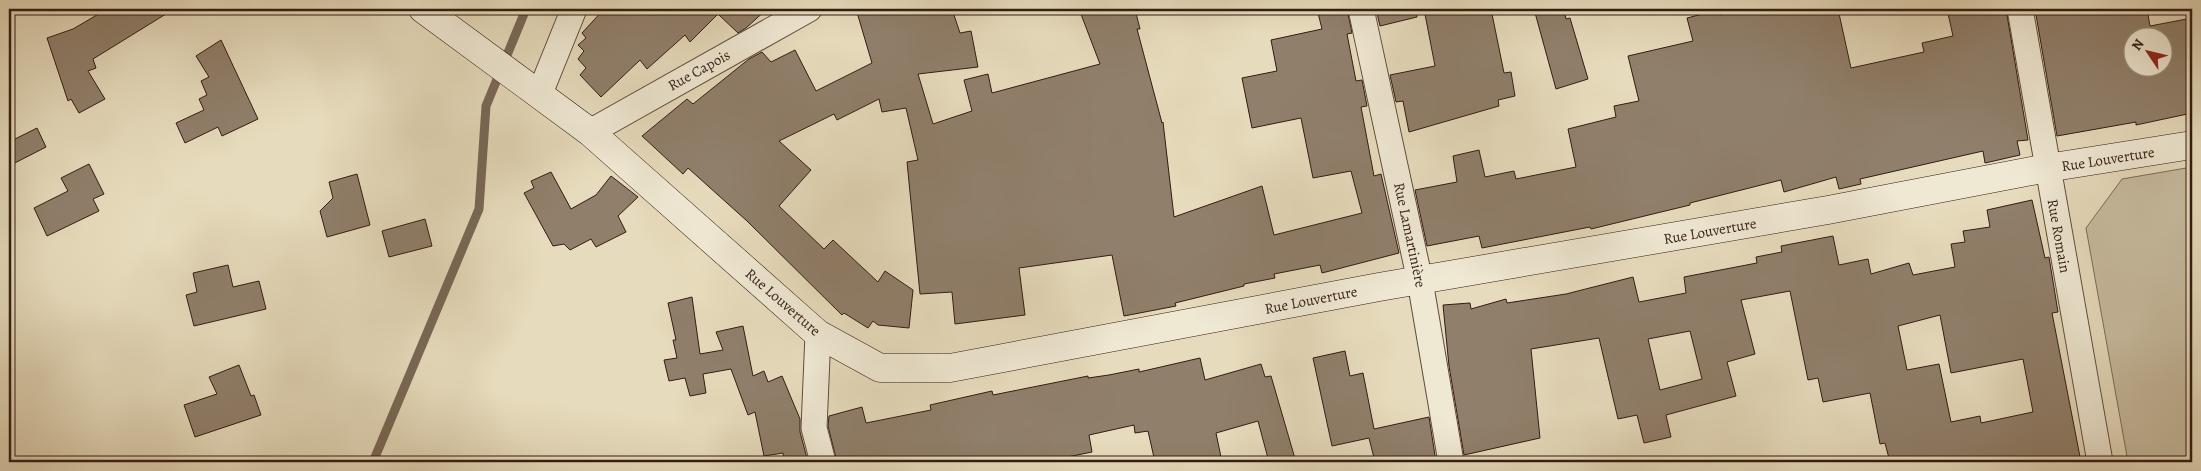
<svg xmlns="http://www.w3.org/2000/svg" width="2201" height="471" viewBox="0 0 2201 471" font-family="Alegreya,serif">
	<rect width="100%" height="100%" fill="#e6dbbc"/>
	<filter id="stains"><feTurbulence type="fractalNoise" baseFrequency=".004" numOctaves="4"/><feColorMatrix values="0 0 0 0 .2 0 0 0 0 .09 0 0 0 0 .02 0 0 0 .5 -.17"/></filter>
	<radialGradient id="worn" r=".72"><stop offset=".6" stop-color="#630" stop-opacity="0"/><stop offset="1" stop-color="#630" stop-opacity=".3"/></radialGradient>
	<polygon fill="#c7bb9f" stroke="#7c6c59" points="2192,167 2192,462 2128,462 2086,228 2122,179"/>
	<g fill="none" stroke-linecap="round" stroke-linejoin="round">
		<polyline stroke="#796856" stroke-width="9" points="373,462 479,209 486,106 526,9"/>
	</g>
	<g fill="#907f6b" stroke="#321c13" fill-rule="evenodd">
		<polygon points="107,9 174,9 93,59 96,68 88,71 105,99 79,113 71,99 68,101 47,38 73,29"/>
		<polygon points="604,9 767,9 746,28 738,33 718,14 690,42 685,35 647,69 640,60 601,97 580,75 586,68 578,59 584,51 578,45 586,38 582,33"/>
		<polygon points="856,9 952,9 960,33 971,31 978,67 918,74 933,124 972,111 964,80 988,74 992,93 1100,64 1079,9 1135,9 1140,29 1137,29 1162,123 1163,122 1174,217 1262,186 1274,235 1362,213 1351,171 1313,178 1301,118 1252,128 1242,78 1277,71 1271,40 1322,29 1317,9 1347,9 1352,33 1347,34 1356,81 1362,80 1367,106 1361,107 1374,176 1381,174 1399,253 1322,273 1320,265 1274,274 1275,278 1244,284 1244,286 1175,303 1176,306 1124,316 1112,255 1019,268 1025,315 955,324 952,292 920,294 907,162 918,160 906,108 882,112 879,99 837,120 834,114 779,141 811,170 779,206 824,249 833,240 878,282 885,271 913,290 909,328 878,325 873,321 868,328 844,313 842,315 747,221 688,168 683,174 642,136 687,99 693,104 749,59 762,52 771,62 795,50 816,91 872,63"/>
		<polygon points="1376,9 1416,9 1417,17 1380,26"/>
		<polygon points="1424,9 1491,9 1504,73 1511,72 1515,96 1498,100 1499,106 1409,132 1403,101 1396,102 1390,75 1435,66"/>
		<polygon points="1534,9 1564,9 1566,19 1570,18 1588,79 1556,89"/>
		<polygon points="1744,9 1838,9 1851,68 1924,52 1922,43 1953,36 1947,9 2006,9 2028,140 2017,141 2020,155 1985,163 1983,151 1860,179 1861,184 1839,189 1836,177 1784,192 1781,180 1690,203 1690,205 1591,229 1590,227 1482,248 1479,236 1427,246 1415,190 1457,182 1453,156 1479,150 1485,177 1514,171 1516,179 1576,167 1568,129 1616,117 1614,106 1639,101 1628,56 1693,41 1687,18 1718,10 1720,15"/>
		<path d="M2035,9H2147L2150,26L2192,18V113L2136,125V122L2057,136ZM2134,38H2164V68H2134Z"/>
		<polygon points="221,40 258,119 222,136 218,127 185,143 176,123 204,110 199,99 207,95 201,81 209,77 196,56"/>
		<polygon points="37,128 46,147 9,166 9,142"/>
		<polygon points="89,164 104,194 93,199 99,211 47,236 34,208 68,191 61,178"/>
		<polygon points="551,172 571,209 596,195 611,176 638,197 618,216 626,232 596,247 591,239 570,250 564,244 553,246 524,193 534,188 531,181"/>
		<polygon points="357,174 370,225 327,237 320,211 333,198 329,182"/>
		<path d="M2032,200L2045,258L2049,257L2058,312L2052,313L2081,462H1890L1885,443L1880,444L1870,393L1823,402L1818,378L1808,380L1790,291L1741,300L1755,354L1727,362L1736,396L1666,415L1671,437L1644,443L1637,415L1618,419L1599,338L1531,349L1540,438L1464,455L1449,366L1443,305L1470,303L1471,309L1506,299L1507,303L1566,294L1633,277L1639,302L1686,293L1684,277L1757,263L1756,257L1782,252L1781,246L1833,236L1839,265L1868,259L1871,274L1909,263L1913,275L1955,267L1951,244L1965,242L1963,231L1990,227L1987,210ZM1940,315L1951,373L2023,359L2033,412L1981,423L1980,416L1951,422L1939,364L1907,370L1898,326ZM1690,331L1702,379L1660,390L1648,339Z"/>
		<polygon points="425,219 432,246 389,257 382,231"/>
		<polygon points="228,265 233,287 259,281 266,309 194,326 186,295 197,292 193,273"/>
		<polygon points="692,297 700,354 723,350 716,332 743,326 753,376 764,371 768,382 782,376 800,419 800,432 808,462 784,462 783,453 764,456 755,412 748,415 731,369 703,374 706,393 690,396 685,378 669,381 664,360 677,358 673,340 676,340 668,303"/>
		<polygon points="1345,351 1350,376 1363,373 1374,429 1429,417 1436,462 1375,462 1369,438 1332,446 1313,358"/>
		<polygon points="1200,358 1205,380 1261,364 1265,377 1271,376 1296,462 1269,462 1258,421 1216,433 1222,462 1155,462 1148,431 1135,433 1134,425 1089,435 1092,452 1043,462 837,462 828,426 829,416 862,407 866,423 931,410 930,405 992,391 993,395 1088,376 1088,378 1109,375 1139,369 1139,372"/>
		<polygon points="239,365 251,396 254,395 261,415 195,437 184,405 217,394 209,377"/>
	</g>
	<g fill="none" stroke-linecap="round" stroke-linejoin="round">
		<defs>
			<g id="street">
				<polyline points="1361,9 1420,281 1451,462"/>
				<polyline points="2020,9 2100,462"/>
				<polyline points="540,93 574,9"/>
				<polyline points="590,132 809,9"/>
				<polyline points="818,334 814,428 823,462"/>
			</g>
			<polyline id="secondary" points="423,9 590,132 818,334 880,368 950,368 1379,287 1828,210 2047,168 2192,145"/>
		</defs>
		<use href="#street" stroke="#5f4c3d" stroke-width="27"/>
		<use href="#secondary" stroke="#321c13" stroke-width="29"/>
		<use href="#street" stroke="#efe8d3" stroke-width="25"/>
		<use href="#secondary" stroke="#efe8d3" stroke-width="28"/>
	</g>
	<g text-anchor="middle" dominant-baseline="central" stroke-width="4" stroke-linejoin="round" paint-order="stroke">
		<g font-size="15" fill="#321c13" stroke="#efe8d3">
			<text transform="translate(699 70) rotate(-29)">Rue Capois</text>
			<text transform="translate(2108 159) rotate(-9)">Rue Louverture</text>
			<text transform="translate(1710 231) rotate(-10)">Rue Louverture</text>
			<text transform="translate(1410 235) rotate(78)">Rue Lamartinière</text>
			<text transform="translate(2059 236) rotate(80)">Rue Romain</text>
			<text transform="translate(1311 300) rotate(-11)">Rue Louverture</text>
			<text transform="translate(783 302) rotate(41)">Rue Louverture</text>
		</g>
	</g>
	<rect width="2201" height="471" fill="none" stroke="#e6dbbc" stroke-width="30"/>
	<rect x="10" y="10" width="2181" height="451" fill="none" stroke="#321c13" stroke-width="2.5"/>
	<rect x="15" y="15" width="2171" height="441" fill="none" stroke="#321c13"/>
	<g transform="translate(2148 52) rotate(305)"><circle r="24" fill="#efe8d3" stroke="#a39686"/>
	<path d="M0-4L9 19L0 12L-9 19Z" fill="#8f2418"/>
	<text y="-8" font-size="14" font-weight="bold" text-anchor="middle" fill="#321c13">N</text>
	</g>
	<rect width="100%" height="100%" filter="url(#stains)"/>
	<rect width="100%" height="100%" fill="url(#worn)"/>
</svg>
